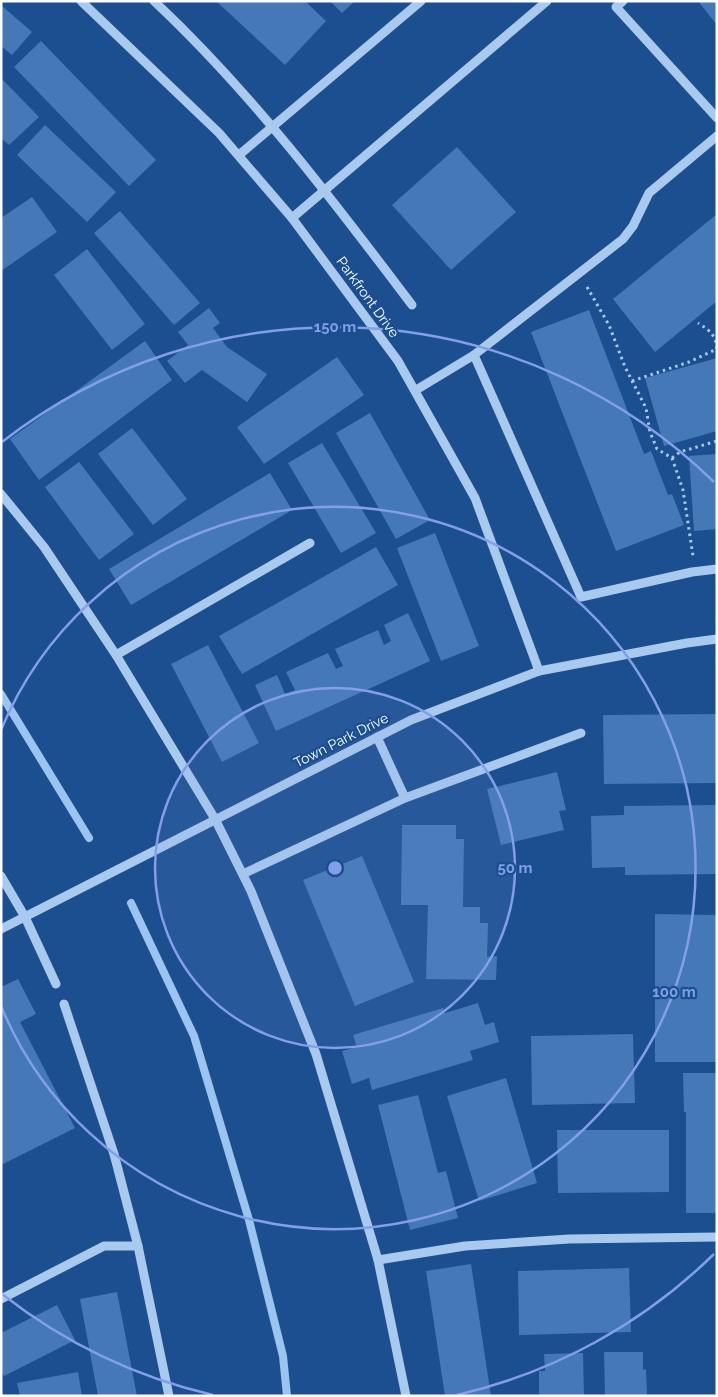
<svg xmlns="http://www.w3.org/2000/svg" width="718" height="1397" viewBox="0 0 718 1397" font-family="Raleway,sans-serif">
	<rect width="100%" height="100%" fill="#1b4f8f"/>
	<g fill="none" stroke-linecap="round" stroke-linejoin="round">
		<g stroke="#9cc4f0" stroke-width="8">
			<polyline points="1,694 89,838"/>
			<polyline points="131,903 194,1036 249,1220 283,1356 287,1396"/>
		</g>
	</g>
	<g fill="#4478b7">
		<polygon points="216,1 305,1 326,21 285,65"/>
		<polygon points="330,1 355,1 342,13"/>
		<polygon points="698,1 717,1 717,25"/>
		<polygon points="1,5 32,32 12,55 1,46"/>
		<polygon points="41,41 156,160 129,186 14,67"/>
		<polygon points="1,78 39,117 9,145 1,138"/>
		<polygon points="45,125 116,192 87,222 17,155"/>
		<polygon points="457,147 516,212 451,270 392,205"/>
		<polygon points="32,197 57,232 1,271 1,218"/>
		<polygon points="120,211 200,303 174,325 94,233"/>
		<polygon points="717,214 717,301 655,352 613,299"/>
		<polygon points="87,249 145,324 112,350 54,275"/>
		<polygon points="209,308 220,323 213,328 227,347 267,374 247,402 202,370 185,383 167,361 188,345 178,332"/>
		<polygon points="589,310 644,454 651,451 668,495 672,494 684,525 616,551 531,332"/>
		<polygon points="145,341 172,380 39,480 10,439"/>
		<polygon points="337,357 364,395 264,464 237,427"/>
		<polygon points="717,358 717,431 664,446 645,378"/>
		<polygon points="370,413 430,520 396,539 336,433"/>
		<polygon points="132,428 187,499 153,525 98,454"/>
		<polygon points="322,443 376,533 341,553 288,463"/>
		<polygon points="717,454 717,529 694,531 689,456"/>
		<polygon points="79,462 134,534 99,560 45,487"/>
		<polygon points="270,473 292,510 131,605 109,569"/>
		<polygon points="435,533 479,646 441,661 397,548"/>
		<polygon points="376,547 398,585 242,674 219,636"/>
		<polygon points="408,613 430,661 276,731 255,685 277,675 285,694 295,690 286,672 328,653 336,669 343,666 335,649 378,630 384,645 391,641 384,625"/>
		<polygon points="208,645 259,743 222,762 171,664"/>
		<polygon points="717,714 717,783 604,784 603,715"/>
		<polygon points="557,772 566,810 559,811 564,830 501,845 487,789"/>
		<polygon points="717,805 717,874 625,875 625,867 592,868 591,816 624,815 624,806"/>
		<polygon points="402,825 456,825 456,839 464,839 463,907 480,907 480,923 488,923 487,957 497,956 496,980 426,979 428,905 401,905"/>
		<polygon points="362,856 414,982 355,1006 303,880"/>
		<polygon points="655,914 717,915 717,1062 655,1062"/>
		<polygon points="18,979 36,1014 20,1022 75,1128 1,1165 1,987"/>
		<polygon points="478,1003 485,1025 494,1022 499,1042 470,1051 473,1060 372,1090 369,1078 352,1084 342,1051 357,1047 353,1035 443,1008 445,1013"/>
		<polygon points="633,1034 635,1103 532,1105 531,1036"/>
		<polygon points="683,1073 717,1073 717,1213 686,1213 686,1112 684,1112"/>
		<polygon points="506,1078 537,1183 479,1201 447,1096"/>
		<polygon points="418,1095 438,1173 446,1171 458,1218 410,1230 378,1105"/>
		<polygon points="557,1130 669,1130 669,1192 558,1193"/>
		<polygon points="471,1264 491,1396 445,1396 426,1271"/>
		<polygon points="629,1268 631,1332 519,1335 518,1271"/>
		<polygon points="117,1292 137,1396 98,1396 80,1299"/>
		<polygon points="57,1305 75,1340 4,1376 1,1370 1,1333"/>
		<polygon points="604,1352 643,1352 643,1370 646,1369 647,1396 605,1396"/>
		<polygon points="583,1353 584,1396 539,1396 539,1371 545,1371 544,1354"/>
		<polygon points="78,1372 82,1396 20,1396 17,1383"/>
	</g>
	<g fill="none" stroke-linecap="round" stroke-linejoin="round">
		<g stroke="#a9c9ee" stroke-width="3" stroke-dasharray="2.5 4" stroke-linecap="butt">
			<polyline points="587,287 609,325 625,367 646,408 650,432 657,449 672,458 683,490 693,556"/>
			<path d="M632,381L689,362L717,349C716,336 710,330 698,323"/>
			<polyline points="672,458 680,452 717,441"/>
		</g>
		<g stroke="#a9c9ee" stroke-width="9">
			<polyline points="81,1 219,133 292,218 398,361 475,498 539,671"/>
			<path d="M154,1C251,92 332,199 412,305"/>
			<polyline points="623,1 616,7 717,118"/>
			<polyline points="717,136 649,193 633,226 623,239 474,355 581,597 692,572 717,569"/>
			<polyline points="239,155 421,1"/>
			<polyline points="292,218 547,1"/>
			<polyline points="416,390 474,355"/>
			<polyline points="1,494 44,547 116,655 215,819 251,891 316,1054 378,1260 406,1396"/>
			<polyline points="116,655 310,543"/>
			<polyline points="377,737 405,798"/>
			<polyline points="243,874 405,798 581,733"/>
			<polyline points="1,876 25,917 56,984"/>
			<polyline points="1,929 411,720 539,671 687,643 717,639"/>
			<polyline points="64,1004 114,1154 138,1246 169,1396"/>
			<polyline points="378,1260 465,1246 569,1239 717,1237"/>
			<polyline points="1,1299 104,1246 138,1246"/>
		</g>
	</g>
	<circle cx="335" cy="868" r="180" fill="#839eea" fill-opacity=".12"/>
	<g fill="none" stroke="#839eea" stroke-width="2.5">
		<circle cx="335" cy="868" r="180"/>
		<path d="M1 730A361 361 0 1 1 1 1006"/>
		<path d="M714 1254A541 541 0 0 1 457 1395M213 1395A541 541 0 0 1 2 1294M2 442A541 541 0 0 1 714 482"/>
	</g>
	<g text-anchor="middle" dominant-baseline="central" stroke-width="4.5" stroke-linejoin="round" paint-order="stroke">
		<g font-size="14" fill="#fff" stroke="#1b4f8f">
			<text transform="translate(368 297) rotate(54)">Parkfront Drive</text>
			<text transform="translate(341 740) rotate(-27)">Town Park Drive</text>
		</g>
	</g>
	<circle cx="335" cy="868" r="8" fill="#839eea" stroke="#1b4f8f" stroke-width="2.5"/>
	<g font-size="15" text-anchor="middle" font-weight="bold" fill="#839eea" stroke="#1b4f8f" stroke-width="4.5" stroke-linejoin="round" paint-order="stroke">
		<text x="335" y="332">150 m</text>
		<text x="515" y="873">50 m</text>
		<text x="674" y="997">100 m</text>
	</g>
	<rect width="718" height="1397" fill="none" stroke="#ffffff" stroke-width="5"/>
</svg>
